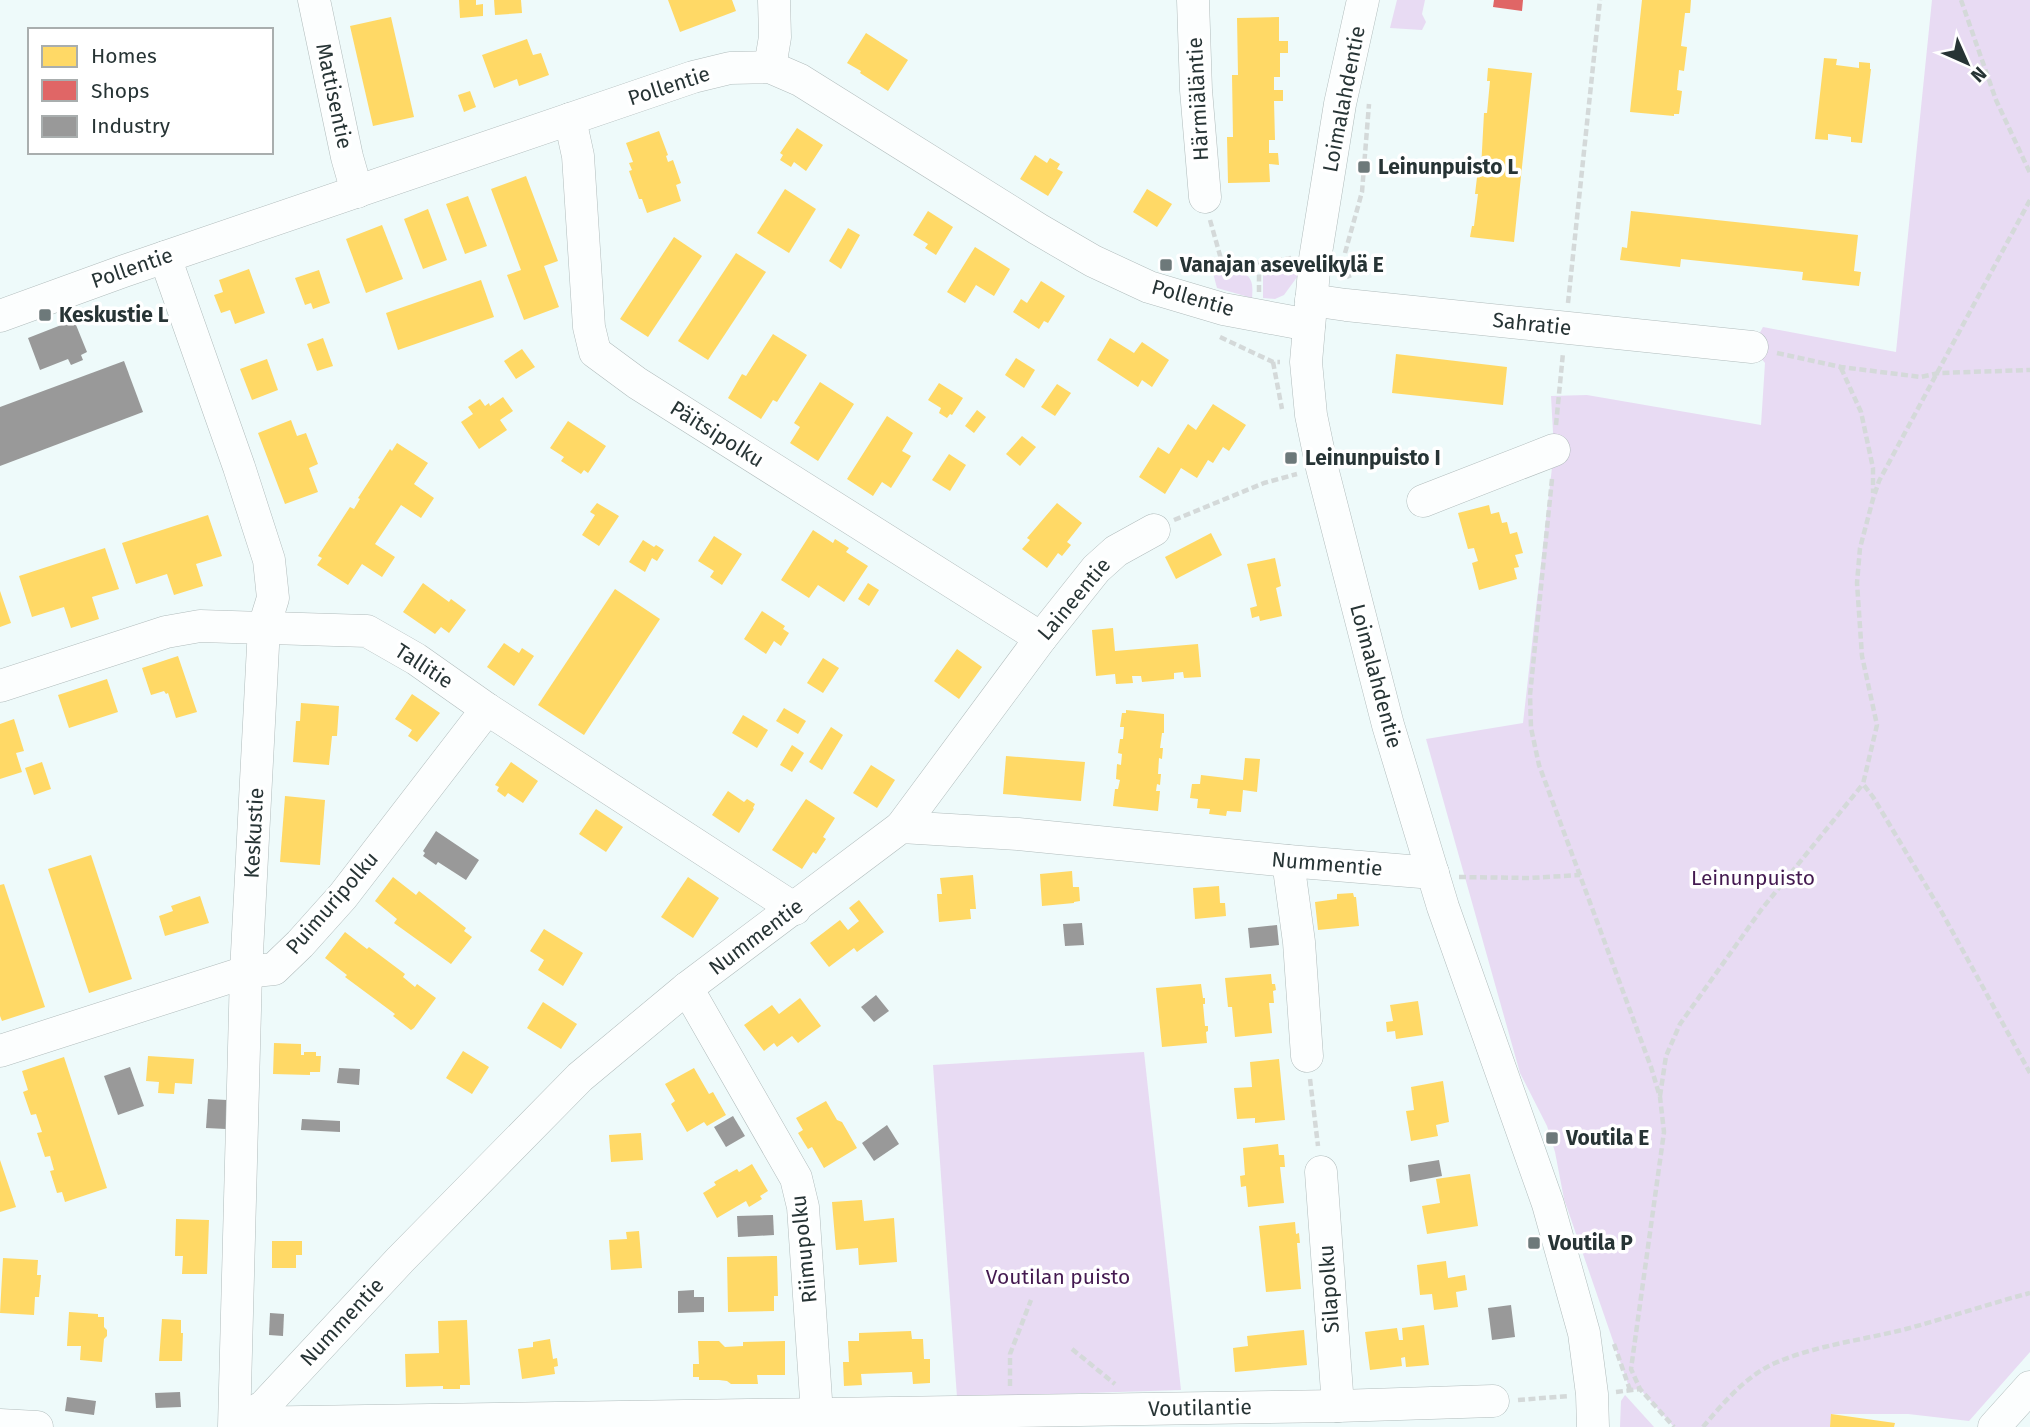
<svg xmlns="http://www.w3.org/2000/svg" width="2030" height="1427" viewBox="0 0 2030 1427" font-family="'Fira Sans',sans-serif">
	<rect width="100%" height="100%" fill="#eefafa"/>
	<g fill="#e8dbf3">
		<polygon points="1397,0 1425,0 1422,14 1426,22 1422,30 1390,28"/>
		<polygon points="1932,0 2030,0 2030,1352 1969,1421 1908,1414 1832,1414 1830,1427 1674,1427 1640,1389 1630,1390 1564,1199 1555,1152 1547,1126 1520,1073 1426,739 1523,723 1554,450 1551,396 1587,395 1761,425 1765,363 1752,347 1763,327 1896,352"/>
		<polygon points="1289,263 1297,264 1300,273 1284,295 1275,299 1263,298 1263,269"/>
		<path d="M1238,270C1253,277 1253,283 1252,298L1217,288L1213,273Z"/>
		<polygon points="1144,1052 1181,1390 957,1397 933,1065"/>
		<polygon points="1625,1395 1654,1427 1620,1427 1621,1401"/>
	</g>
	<g fill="#ffd966">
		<polygon points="459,0 476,0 476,5 483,4 483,16 460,18"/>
		<polygon points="494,0 521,0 522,13 495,15"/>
		<polygon points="668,0 732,0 736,11 680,32"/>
		<polygon points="1642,0 1691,0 1690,13 1685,13 1681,46 1687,47 1684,71 1679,70 1677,90 1682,91 1679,114 1674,114 1674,116 1630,112"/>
		<polygon points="391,17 414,117 373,126 350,26"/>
		<polygon points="1279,17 1279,41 1288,41 1288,53 1280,53 1280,77 1274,77 1274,90 1283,90 1283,101 1274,101 1275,140 1269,140 1269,153 1278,153 1279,165 1269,164 1270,182 1228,183 1227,137 1233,137 1232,75 1238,75 1237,18"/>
		<polygon points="866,33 908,60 888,91 860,73 861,71 847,63"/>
		<polygon points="527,39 533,55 541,53 549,75 519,86 517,79 494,88 482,55"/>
		<polygon points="1824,58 1837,59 1836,65 1859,68 1859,62 1870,63 1870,69 1871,69 1862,143 1851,142 1851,137 1828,134 1828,140 1815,139"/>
		<polygon points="1488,68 1532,73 1514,242 1470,237 1472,226 1474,226 1478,194 1475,194 1478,169 1481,169 1484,113 1487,113 1490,81 1487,81"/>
		<polygon points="470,91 476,107 464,112 458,95"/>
		<polygon points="797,128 823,145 806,171 794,162 791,167 780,160 783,155 780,153"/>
		<polygon points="659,131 668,155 666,156 668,162 673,160 681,183 676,185 681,201 647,213 642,199 639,199 629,171 632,170 629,163 633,162 626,143"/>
		<polygon points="1035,155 1047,163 1050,158 1060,164 1057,169 1063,172 1048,196 1020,179"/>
		<polygon points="526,176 558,261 544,266 559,307 524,320 507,275 521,270 491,189"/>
		<polygon points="785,189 816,209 789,253 757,233"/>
		<polygon points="1147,189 1172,204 1157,227 1133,212"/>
		<polygon points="468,196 487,246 465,254 446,204"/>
		<polygon points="428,209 447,260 423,269 404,219"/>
		<polygon points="928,211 953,227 936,255 925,248 928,244 913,235"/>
		<polygon points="1631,211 1858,235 1854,271 1861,272 1859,286 1802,280 1803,272 1681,259 1680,267 1620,260 1622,247 1627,248"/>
		<polygon points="382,225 403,279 366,293 346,239"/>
		<polygon points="848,228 860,235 841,269 829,261"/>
		<polygon points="674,237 702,256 648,337 620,319"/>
		<polygon points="975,247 1010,269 994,296 976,285 965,303 947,292"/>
		<polygon points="736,253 766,272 708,360 678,341"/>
		<polygon points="249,269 265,313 235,324 230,310 221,313 214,295 223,292 219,280"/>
		<polygon points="319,270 330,303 313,309 311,303 305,305 295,278"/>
		<polygon points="481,280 494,317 398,350 386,313"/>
		<polygon points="1041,281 1065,296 1048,323 1044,321 1039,329 1013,312 1021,299 1027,303"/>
		<polygon points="773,334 807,355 777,402 773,400 761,419 728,398 742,374 746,376"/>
		<polygon points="323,338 333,366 317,371 307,344"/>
		<polygon points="1110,338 1134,353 1142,342 1169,360 1152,387 1142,380 1138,387 1097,360"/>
		<polygon points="522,349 535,367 516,379 504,361"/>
		<polygon points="1396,354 1507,367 1503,405 1392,393"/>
		<polygon points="1016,358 1035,370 1024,388 1005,375"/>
		<polygon points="267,359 278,390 252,400 240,369"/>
		<polygon points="820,382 854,404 818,461 790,443 800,427 794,423"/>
		<polygon points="939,383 963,398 952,415 950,414 947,418 939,413 941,408 928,400"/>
		<polygon points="1057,384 1071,393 1055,416 1041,407"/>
		<polygon points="503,397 513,411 500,420 507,430 479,449 461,422 473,414 468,407 480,399 485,406 489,403 490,406"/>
		<polygon points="1213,404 1246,425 1229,451 1223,447 1213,463 1208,460 1197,478 1181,468 1165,494 1139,477 1158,447 1169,454 1188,424 1196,430"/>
		<polygon points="977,410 986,417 974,433 965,426"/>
		<polygon points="887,416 913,433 902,451 911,456 891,488 882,482 873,496 847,479"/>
		<polygon points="291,420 297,436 306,433 318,464 309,468 318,492 285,504 258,433"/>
		<polygon points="568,421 606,446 588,473 584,470 581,474 561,461 564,457 550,448"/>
		<polygon points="1022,436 1036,447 1020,466 1006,454"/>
		<polygon points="397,443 428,463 414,484 434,498 421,518 401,505 375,544 395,557 382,577 362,564 348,585 317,565 322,558 318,556 350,507 354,509 360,499 358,498 390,449 392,451"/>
		<polygon points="949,454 966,465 950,491 932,480"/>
		<polygon points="597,503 619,516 599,546 582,535 595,515 590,512"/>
		<polygon points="1057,503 1082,523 1067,542 1071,545 1062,556 1058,553 1047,568 1022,549 1030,540 1027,538"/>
		<polygon points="1489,505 1491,514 1499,512 1502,523 1507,522 1510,534 1517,532 1523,553 1515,555 1519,567 1514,568 1517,579 1479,590 1472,563 1478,561 1474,548 1468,549 1458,513"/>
		<polygon points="208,515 222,556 196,564 203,586 174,595 167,574 136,584 122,543"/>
		<polygon points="813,530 833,543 835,539 849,548 846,552 868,566 844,602 818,585 809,598 781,580"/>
		<polygon points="1211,533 1222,555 1176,579 1165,557"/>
		<polygon points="714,536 742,554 722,585 710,577 714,571 698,561"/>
		<polygon points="643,540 654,547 656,545 664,550 657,561 652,558 645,572 629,562"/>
		<polygon points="105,548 119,589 92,597 99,619 71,628 64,607 32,617 19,576"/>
		<polygon points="1275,558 1281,586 1276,588 1282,616 1260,621 1259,616 1252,618 1250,608 1257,606 1247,564"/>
		<polygon points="423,583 449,602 451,599 466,610 449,633 441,627 435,634 403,612"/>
		<polygon points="868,583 879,590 869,606 858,599"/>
		<polygon points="615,589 660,619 584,735 538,705"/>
		<polygon points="0,591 11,623 0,627"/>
		<polygon points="762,611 785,626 783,629 789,633 781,646 774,641 766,654 744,639"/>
		<polygon points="1113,628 1115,651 1198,644 1201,677 1184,678 1183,672 1174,673 1174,679 1142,682 1141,676 1132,676 1133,683 1116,684 1115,674 1096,676 1092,630"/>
		<polygon points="504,643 519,653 522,648 534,656 514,686 487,667"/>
		<polygon points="957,649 982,667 959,699 934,681"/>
		<polygon points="178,656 197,712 176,718 168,693 166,694 164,691 151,695 142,668"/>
		<polygon points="823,658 839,668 823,693 807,683"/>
		<polygon points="107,679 118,712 69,728 58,695"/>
		<polygon points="412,694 440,713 417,742 408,736 412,730 395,719"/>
		<polygon points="301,703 339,706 337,736 332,736 329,765 293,762 296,721 300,721"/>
		<polygon points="784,708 806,721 798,734 776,721"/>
		<polygon points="1126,710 1164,714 1164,733 1162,733 1160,748 1163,748 1162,759 1159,758 1158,774 1161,774 1160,785 1157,784 1156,791 1160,791 1158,811 1113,806 1115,789 1118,789 1120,780 1116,779 1117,764 1121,765 1122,754 1118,753 1120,739 1123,739 1124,727 1120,727 1122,713 1126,713"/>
		<polygon points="743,715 768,730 757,748 732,733"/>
		<polygon points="14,719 24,751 16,753 22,772 0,779 0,724"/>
		<polygon points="831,727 843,735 822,770 809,762"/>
		<polygon points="792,745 804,753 792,772 780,765"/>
		<polygon points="1006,756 1085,762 1081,801 1003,794"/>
		<polygon points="1245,758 1260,759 1257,792 1243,790 1241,812 1227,811 1226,816 1209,814 1210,809 1197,808 1198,799 1190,798 1192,784 1200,784 1201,775 1243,780"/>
		<polygon points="42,762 51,789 34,795 25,768"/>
		<polygon points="511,762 538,781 523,803 508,793 505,797 497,791 499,787 495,785"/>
		<polygon points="871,765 895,780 877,808 853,793"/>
		<polygon points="728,791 744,802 747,799 755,804 753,808 754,809 739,833 712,815"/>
		<polygon points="285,796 325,800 320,865 280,862"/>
		<polygon points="806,799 835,818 823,837 826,839 816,854 813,852 802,869 772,850"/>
		<polygon points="596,809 623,827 606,852 579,834"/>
		<polygon points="91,855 132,979 89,993 48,869"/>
		<polygon points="1072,871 1073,887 1079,887 1080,901 1074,902 1074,903 1042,906 1040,874"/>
		<polygon points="973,875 976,909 970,909 971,919 939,922 937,894 942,894 940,878"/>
		<polygon points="393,877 416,895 419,891 466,928 464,931 472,937 451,964 394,923 397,919 375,901"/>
		<polygon points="688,877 719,898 693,938 661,917"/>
		<polygon points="4,884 45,1007 2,1021 0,1016 0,885"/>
		<polygon points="1219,886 1220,903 1225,903 1226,916 1195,919 1193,888"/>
		<polygon points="1353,893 1354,897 1356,897 1359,926 1318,930 1315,902 1337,899 1337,894"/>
		<polygon points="200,896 209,923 165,936 159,916 173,911 171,906"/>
		<polygon points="859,900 884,932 857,952 854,948 829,967 810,943 840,920 848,930 859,921 849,908"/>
		<polygon points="544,929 583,953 563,986 538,970 544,960 530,951"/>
		<polygon points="345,932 367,949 369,947 405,974 403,977 415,987 417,984 436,998 414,1028 411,1030 393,1016 395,1014 345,977 347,975 325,958"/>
		<polygon points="1271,974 1272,984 1275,984 1276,990 1273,991 1274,1003 1269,1003 1272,1033 1235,1037 1232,1007 1228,1007 1225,978"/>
		<polygon points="1201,984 1203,998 1205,998 1205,1004 1203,1004 1205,1026 1208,1026 1208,1031 1206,1032 1207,1043 1162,1047 1156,988"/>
		<polygon points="800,998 821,1026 798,1043 792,1036 777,1047 774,1043 764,1051 744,1025 772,1005 779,1014"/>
		<polygon points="1418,1001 1423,1035 1396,1039 1395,1031 1387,1032 1386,1022 1393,1021 1390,1005"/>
		<polygon points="543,1002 577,1024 561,1049 527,1028"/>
		<polygon points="274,1043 301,1044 301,1055 304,1055 304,1052 316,1052 316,1056 321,1056 320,1072 310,1072 310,1075 273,1074"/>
		<polygon points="463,1051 489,1067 472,1094 446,1078"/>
		<polygon points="148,1056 194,1059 192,1084 175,1083 174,1094 158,1093 159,1082 146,1081"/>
		<polygon points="64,1057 107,1188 65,1202 62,1192 57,1193 50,1171 54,1170 50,1156 45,1157 37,1133 42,1132 36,1114 31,1115 23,1092 28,1090 22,1071"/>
		<polygon points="1279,1059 1285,1120 1255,1123 1255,1118 1237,1119 1234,1088 1252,1087 1250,1062"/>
		<polygon points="694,1068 709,1094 713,1092 726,1115 707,1126 704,1122 687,1132 671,1104 675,1101 665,1084"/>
		<polygon points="1443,1081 1449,1122 1436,1125 1438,1136 1411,1141 1406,1111 1414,1110 1411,1087"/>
		<polygon points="826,1101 837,1120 842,1122 857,1148 824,1168 812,1147 808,1149 798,1133 803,1130 796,1118"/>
		<polygon points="641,1133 643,1160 611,1162 609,1135"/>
		<polygon points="1278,1144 1279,1155 1284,1155 1285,1167 1280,1167 1284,1203 1248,1207 1246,1186 1241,1187 1240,1176 1245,1175 1243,1148"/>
		<polygon points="0,1160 16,1207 0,1212"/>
		<polygon points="752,1164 768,1191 760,1196 762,1199 749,1207 746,1201 717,1218 703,1193 716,1185 714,1182 737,1169 739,1172"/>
		<polygon points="1470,1174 1478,1226 1427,1234 1422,1206 1440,1203 1436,1179"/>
		<polygon points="862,1200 864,1221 894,1218 897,1262 859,1265 858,1248 836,1250 832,1202"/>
		<polygon points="176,1219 209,1220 207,1274 182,1274 183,1256 175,1256"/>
		<polygon points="1295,1222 1296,1234 1299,1233 1300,1243 1297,1243 1301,1289 1266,1292 1259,1226"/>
		<polygon points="639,1231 642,1268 611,1270 609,1240 627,1239 626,1232"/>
		<polygon points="272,1241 302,1241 302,1255 296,1255 296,1268 272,1268"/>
		<polygon points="773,1256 777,1256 778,1296 774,1296 774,1311 728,1312 727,1257"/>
		<polygon points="3,1258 38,1260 37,1275 41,1275 39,1297 35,1297 34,1315 0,1313"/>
		<polygon points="1446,1261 1448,1278 1465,1275 1467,1290 1456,1292 1458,1307 1434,1310 1432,1294 1420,1295 1417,1265"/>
		<polygon points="69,1312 98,1314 98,1317 104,1317 104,1327 107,1330 107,1336 104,1339 102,1362 80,1360 81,1346 67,1346"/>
		<polygon points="162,1319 181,1320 181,1333 183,1333 182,1361 159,1361"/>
		<polygon points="467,1320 470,1385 460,1385 460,1389 443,1389 443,1386 406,1387 405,1354 439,1353 438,1321"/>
		<polygon points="1424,1325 1429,1365 1406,1367 1405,1357 1401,1358 1402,1366 1370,1370 1365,1332 1397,1328 1399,1340 1403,1340 1402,1328"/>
		<polygon points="1304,1330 1307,1365 1235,1372 1233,1348 1248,1346 1247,1336"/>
		<polygon points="911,1331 912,1339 923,1339 924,1359 930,1359 930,1383 913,1384 912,1372 861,1374 862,1385 844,1386 843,1362 849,1362 848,1341 859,1341 859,1333"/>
		<polygon points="550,1339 553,1359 557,1358 558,1366 554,1367 555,1374 522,1379 518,1349 533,1347 533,1342"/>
		<polygon points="698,1341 719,1341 725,1347 743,1346 743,1342 785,1341 785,1375 757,1375 758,1384 731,1384 727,1381 719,1380 699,1380 699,1377 693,1377 693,1364 699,1364"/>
		<polygon points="1831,1414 1895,1423 1894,1427 1830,1427"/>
	</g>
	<polygon fill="#e06666" points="1494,0 1523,0 1522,11 1493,7"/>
	<g fill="#999">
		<polygon points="74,320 87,352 81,355 83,360 71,365 68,359 40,370 28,338"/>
		<polygon points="124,361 143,412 0,466 0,407"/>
		<polygon points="436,831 479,860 466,880 438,862 436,865 423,856 425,853 423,851"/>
		<polygon points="1082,923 1084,945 1065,946 1063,924"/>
		<polygon points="1277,925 1279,945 1250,948 1248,928"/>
		<polygon points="876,995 889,1011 874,1022 861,1007"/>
		<polygon points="130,1067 144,1106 118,1115 104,1076"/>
		<polygon points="339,1068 360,1069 359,1085 337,1083"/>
		<polygon points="208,1099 227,1100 226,1129 206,1128"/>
		<polygon points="733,1116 745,1136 726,1147 714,1127"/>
		<polygon points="302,1119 340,1121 340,1132 301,1130"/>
		<polygon points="887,1125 899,1144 874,1161 862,1143"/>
		<polygon points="1439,1160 1442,1176 1410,1182 1408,1165"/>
		<polygon points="773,1215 774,1235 738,1237 737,1216"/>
		<polygon points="694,1290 694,1297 704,1297 704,1312 678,1313 678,1291"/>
		<polygon points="1511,1305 1515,1337 1492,1340 1488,1308"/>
		<polygon points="270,1313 284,1314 283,1336 269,1335"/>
		<polygon points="180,1392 181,1407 156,1408 155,1393"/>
		<polygon points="67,1397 96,1401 94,1415 65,1411"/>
	</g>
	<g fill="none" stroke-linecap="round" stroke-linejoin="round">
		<defs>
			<g id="minor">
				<polyline points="314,0 347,157 357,192"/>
				<polyline points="1193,0 1196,90 1205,197"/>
				<polyline points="1363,0 1340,104 1315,259 1306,362 1311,415 1322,468 1388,725 1443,907 1548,1204 1584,1333 1592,1394 1593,1427"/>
				<polyline points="770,67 775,37 774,0"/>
				<polyline points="570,119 578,156 589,327 595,352 637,383 1041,638"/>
				<polyline points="165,257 239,467 269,560 273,598 264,627 246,972 234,1427"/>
				<polyline points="1311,300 1346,305 1752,347"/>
				<polyline points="0,316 124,271 693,77 730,68 770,67 800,80 1038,229 1093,261 1149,287 1223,309 1309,325"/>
				<polyline points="1423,501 1554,450"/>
				<polyline points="0,686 166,632 200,626 367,631 416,659 487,709 795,909"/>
				<polyline points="901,827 1041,638 1096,569 1116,551 1154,530"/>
				<polyline points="1288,861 1299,942 1307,1056"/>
				<polyline points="687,988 796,1178 803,1207 817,1414"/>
				<polyline points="0,1051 246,972 274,969 300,944 343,896 487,709"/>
				<polyline points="1321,1172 1338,1406"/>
				<polyline points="235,1423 264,1406 400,1260 580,1077 687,988 901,827 1018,834 1288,861 1433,873"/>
				<polyline points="236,1423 1338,1406 1493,1401"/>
				<polyline points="0,1425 37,1427"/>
				<polyline points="1994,1427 2030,1387"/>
			</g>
		</defs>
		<use href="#minor" stroke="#b1bcbc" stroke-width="33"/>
		<g stroke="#d4d9d9" stroke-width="4.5" stroke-dasharray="7 3.5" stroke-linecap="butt">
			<polyline points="1961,0 1996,100 2030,173"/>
			<polyline points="2030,200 1879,481 1873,499 1860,548 1857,583 1862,656 1877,725 1863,784 1873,797 1940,909 2030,1073"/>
			<polyline points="1210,220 1223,266"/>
			<polyline points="1345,253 1362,192 1369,104"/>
			<polyline points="1343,262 1350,279"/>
			<polyline points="1192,271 1291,258"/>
			<polyline points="1259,292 1259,263"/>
			<polyline points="1568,303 1600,0"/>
			<polyline points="1220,337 1273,362 1280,362"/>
			<polyline points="1777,353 1841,367 1921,377 1939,373 2030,370"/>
			<polyline points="1273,362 1282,409"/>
			<polyline points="1841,368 1861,412 1873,468 1873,493"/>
			<polyline points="1556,425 1563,353"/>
			<polyline points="1552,479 1530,695 1531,728 1539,765 1651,1067 1660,1097 1664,1132 1631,1369 1640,1389 1674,1427"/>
			<polyline points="1174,520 1264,483 1297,474"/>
			<polyline points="1459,877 1529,878 1580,875"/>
			<polyline points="1310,1079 1318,1146"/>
			<polyline points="1660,1096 1666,1056 1680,1024 1761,910 1863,784"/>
			<polyline points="1614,1344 1630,1390"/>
			<polyline points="1072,1349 1115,1384"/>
			<polyline points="1010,1386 1010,1354 1031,1300"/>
			<polyline points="1616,1392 1640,1389"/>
			<polyline points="1518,1400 1569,1396"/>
			<path d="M1703,1427C1723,1403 1746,1376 1775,1363C1817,1345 1863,1340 1906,1329C1947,1318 1988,1304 2030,1293"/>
		</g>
		<use href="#minor" stroke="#fcfefe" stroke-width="32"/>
	</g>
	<g fill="#6d797a" stroke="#fff" stroke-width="2.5">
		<rect x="1357" y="160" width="14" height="14" rx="3.5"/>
		<rect x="1159" y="258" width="14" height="14" rx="3.5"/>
		<rect x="38" y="308" width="14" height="14" rx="3.5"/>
		<rect x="1284" y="451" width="14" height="14" rx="3.5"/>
		<rect x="1545" y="1131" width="14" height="14" rx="3.5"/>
		<rect x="1527" y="1236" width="14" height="14" rx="3.5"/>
	</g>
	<g text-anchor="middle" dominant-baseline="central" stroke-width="7" stroke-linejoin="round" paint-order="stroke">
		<g font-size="21" fill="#273435" stroke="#fff">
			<text transform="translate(669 86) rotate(-18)">Pollentie</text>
			<text transform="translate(334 96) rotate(78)">Mattisentie</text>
			<text transform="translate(1198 99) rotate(-93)">Härmiäläntie</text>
			<text transform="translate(1344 99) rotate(-79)">Loimalahdentie</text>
			<text transform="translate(132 268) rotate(-19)">Pollentie</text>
			<text transform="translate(1193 298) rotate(16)">Pollentie</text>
			<text transform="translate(1532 324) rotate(6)">Sahratie</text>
			<text transform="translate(717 434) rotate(32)">Päitsipolku</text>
			<text transform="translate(1074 599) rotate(-50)">Laineentie</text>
			<text transform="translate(424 666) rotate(33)">Tallitie</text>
			<text transform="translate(1376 676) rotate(75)">Loimalahdentie</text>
			<text transform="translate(254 833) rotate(-87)">Keskustie</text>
			<text transform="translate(1327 864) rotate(5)">Nummentie</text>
			<text transform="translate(332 903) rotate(-49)">Puimuripolku</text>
			<text transform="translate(756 937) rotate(-37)">Nummentie</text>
			<text transform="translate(804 1249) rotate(-96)">Riimupolku</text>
			<text transform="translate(1329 1289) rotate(-94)">Silapolku</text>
			<text transform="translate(342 1322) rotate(-47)">Nummentie</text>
			<text transform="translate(1200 1408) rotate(-1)">Voutilantie</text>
		</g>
		<g font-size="21" font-weight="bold" fill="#273435" stroke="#fff" text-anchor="start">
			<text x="1378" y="167">Leinunpuisto L</text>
			<text x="1180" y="265">Vanajan asevelikylä E</text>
			<text x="59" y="315">Keskustie L</text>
			<text x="1305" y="458">Leinunpuisto I</text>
			<text x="1566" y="1138">Voutila E</text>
			<text x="1548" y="1243">Voutila P</text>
		</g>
		<g font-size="21" fill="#441a50" stroke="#fff">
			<text x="1753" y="878">Leinunpuisto</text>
			<text x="1058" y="1277">Voutilan puisto</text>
		</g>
	</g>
	<rect x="28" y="28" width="245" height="126" fill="#ffffff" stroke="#a9aeae" stroke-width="2"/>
	<rect x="42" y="46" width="35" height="21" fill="#ffd966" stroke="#a9aeae" stroke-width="2"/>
	<text x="91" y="63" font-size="21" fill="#273435">Homes</text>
	<rect x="42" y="80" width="35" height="21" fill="#e06666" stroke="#a9aeae" stroke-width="2"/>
	<text x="91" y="98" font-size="21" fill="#273435">Shops</text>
	<rect x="42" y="116" width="35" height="21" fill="#999999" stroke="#a9aeae" stroke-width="2"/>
	<text x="91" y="133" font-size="21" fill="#273435">Industry</text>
	<g transform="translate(1967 63) rotate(135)" stroke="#ffffff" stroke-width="5" paint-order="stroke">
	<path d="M0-5L12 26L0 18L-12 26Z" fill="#273435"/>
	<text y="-10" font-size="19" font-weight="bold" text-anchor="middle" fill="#273435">N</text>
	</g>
</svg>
